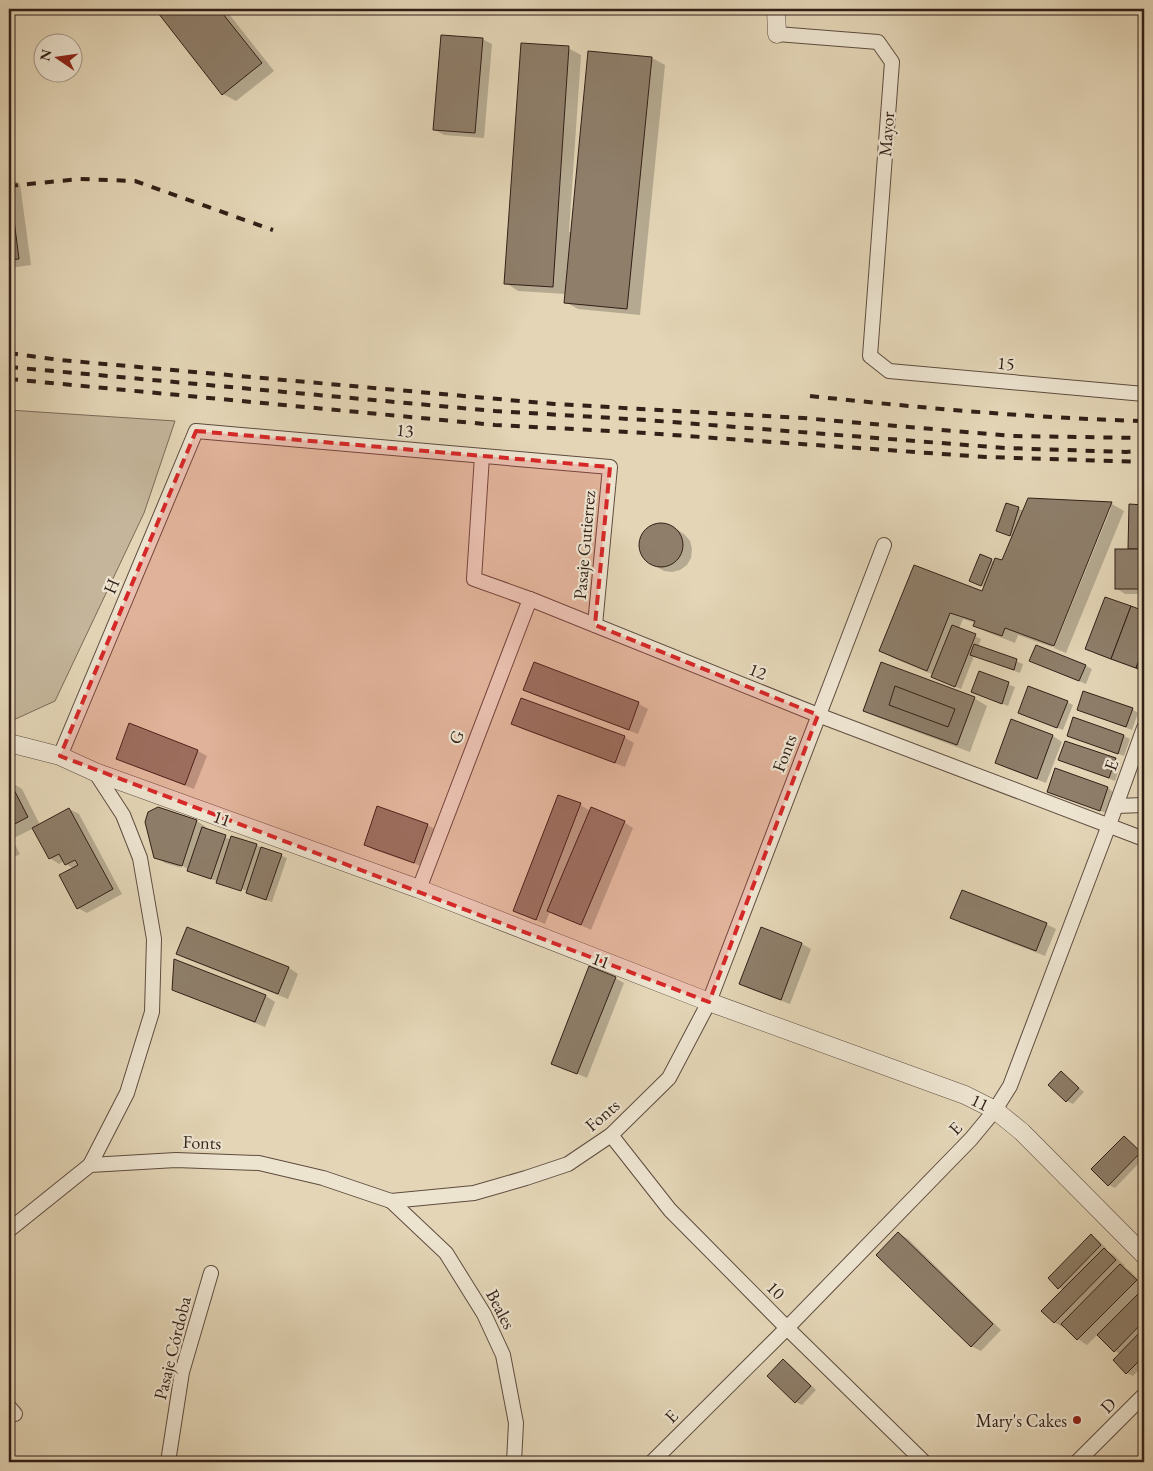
<svg xmlns="http://www.w3.org/2000/svg" width="1153" height="1471" viewBox="0 0 1153 1471" font-family="'EB Garamond',serif">
	<rect width="100%" height="100%" fill="#e3d5b6"/>
	<filter id="stains"><feTurbulence type="fractalNoise" baseFrequency=".004" numOctaves="4"/><feColorMatrix values="0 0 0 0 .2 0 0 0 0 .09 0 0 0 0 .02 0 0 0 .5 -.17"/></filter>
	<radialGradient id="worn" r=".72"><stop offset=".6" stop-color="#630" stop-opacity="0"/><stop offset="1" stop-color="#630" stop-opacity=".3"/></radialGradient>
	<polygon fill="#c5b69b" stroke="#7c6a59" points="9,410 175,421 144,513 55,701 9,722"/>
	<g fill="#0003">
		<polygon points="156,9 225,9 274,71 236,101 223,94"/>
		<polygon points="482,39 492,44 484,138 444,135 435,130"/>
		<polygon points="568,48 581,55 569,232 572,233 652,58 665,65 640,315 578,309 565,302 566,294 518,291 506,283"/>
		<polygon points="9,151 11,171 9,171"/>
		<polygon points="9,177 20,184 31,265 9,268"/>
		<polygon points="1029,499 1112,504 1124,511 1066,653 1054,648 1111,508 1108,508 1052,647 1018,635 1015,643 987,632 974,625 975,623 963,619 959,629 981,639 978,647 1023,664 1020,673 974,656 961,689 939,680 934,675 893,658 881,651 983,592 985,587 976,584 981,556 995,562 1003,562 1013,537 998,531 1007,504 1024,511"/>
		<polygon points="1130,506 1144,506 1144,594 1125,594 1116,588 1129,550"/>
		<polygon points="659,524 668,525 678,530 685,535 690,541 692,549 691,558 687,565 680,570 672,572 664,571 646,561 642,554 639,546 641,538 645,531 651,526"/>
		<polygon points="1106,598 1144,613 1144,672 1096,654 1087,648"/>
		<polygon points="534,664 639,704 648,709 638,734 534,695 525,689"/>
		<polygon points="1037,664 1086,666 1092,669 1086,684"/>
		<polygon points="979,673 1015,687 1008,706 972,692"/>
		<polygon points="974,698 987,706 970,752 877,717 865,710"/>
		<polygon points="1067,702 1073,705 1063,730 1025,716"/>
		<polygon points="1132,709 1138,713 1132,730 1078,710"/>
		<polygon points="1012,721 1053,736 1062,742 1046,783 1006,768 996,762"/>
		<polygon points="513,724 624,737 634,743 625,767 522,729"/>
		<polygon points="1068,735 1124,736 1130,739 1124,756"/>
		<polygon points="198,751 207,756 194,789 126,763 117,758"/>
		<polygon points="1115,759 1121,763 1115,781 1060,760"/>
		<polygon points="9,781 22,789 40,825 69,809 79,814 122,894 87,913 78,908 74,869 66,864 64,861 59,864 50,858 34,828 12,839 20,854 9,860"/>
		<polygon points="1108,788 1113,792 1106,813 1048,791"/>
		<polygon points="580,805 591,811 624,822 633,828 591,930 550,911 545,924 514,911"/>
		<polygon points="158,808 197,821 206,827 205,829 232,840 256,845 287,858 272,902 253,896 247,893 248,891 195,874 177,862 176,864 182,868 165,863 155,857"/>
		<polygon points="427,825 437,830 424,867 374,850 365,844"/>
		<polygon points="952,918 1046,924 1056,929 1045,956 961,923"/>
		<polygon points="188,929 289,968 298,974 288,999 187,959 178,954"/>
		<polygon points="762,929 802,944 811,949 790,1004 750,989 741,984"/>
		<polygon points="175,961 266,996 275,1002 265,1027 183,994 173,989"/>
		<polygon points="615,978 624,983 587,1078 553,1063"/>
		<polygon points="1061,1072 1084,1092 1073,1104 1067,1101"/>
		<polygon points="1124,1137 1144,1155 1144,1158 1115,1188 1109,1185 1093,1169"/>
		<polygon points="898,1233 908,1239 1001,1330 981,1351 971,1346"/>
		<polygon points="1091,1236 1097,1239 1107,1249 1106,1250 1114,1255 1125,1266 1124,1267 1130,1271 1144,1285 1141,1290 1144,1292 1144,1365 1133,1376 1127,1373 1114,1360 1120,1354 1115,1351 1098,1334 1087,1345 1078,1339 1065,1326 1064,1328 1054,1322 1064,1290 1059,1288"/>
		<polygon points="783,1360 789,1364 816,1390 802,1405 796,1402"/>
	</g>
	<g fill="#8e7e6a" stroke="#321f17">
		<polygon points="155,9 219,9 262,63 222,95"/>
		<polygon points="441,35 483,38 475,133 433,130"/>
		<polygon points="521,43 569,46 553,287 504,284"/>
		<polygon points="588,51 652,57 627,309 564,303"/>
		<polygon points="9,181 19,259 9,260"/>
		<polygon points="1028,498 1112,502 1054,646 1005,628 1002,636 973,626 975,621 950,613 927,671 879,651 914,565 982,591 995,558 1002,560"/>
		<polygon points="1006,503 1019,507 1010,536 996,531"/>
		<polygon points="1129,504 1144,505 1144,549 1128,549"/>
		<circle cx="661" cy="545" r="22"/>
		<rect x="1115" y="549" width="29" height="40"/>
		<polygon points="980,554 992,559 981,586 969,581"/>
		<polygon points="1105,597 1131,606 1111,659 1085,649"/>
		<polygon points="1131,606 1144,611 1144,648 1136,668 1111,659"/>
		<polygon points="952,625 976,634 955,687 931,677"/>
		<polygon points="974,644 1017,659 1014,670 970,655"/>
		<polygon points="1036,645 1086,665 1079,681 1029,661"/>
		<polygon points="1144,648 1144,671 1136,668"/>
		<polygon points="534,662 639,702 629,730 523,690"/>
		<polygon points="881,662 975,697 957,745 863,711"/>
		<polygon points="979,671 1009,682 1002,704 971,692"/>
		<polygon points="895,686 955,709 948,727 889,705"/>
		<polygon points="1028,686 1068,701 1057,728 1018,713"/>
		<polygon points="1083,691 1133,708 1126,727 1077,710"/>
		<polygon points="521,698 625,736 615,763 511,724"/>
		<polygon points="1073,717 1124,735 1118,754 1067,736"/>
		<polygon points="1011,719 1053,735 1037,779 995,763"/>
		<polygon points="129,723 198,750 185,785 116,759"/>
		<polygon points="1065,741 1116,758 1109,778 1058,760"/>
		<polygon points="1055,768 1108,787 1100,811 1047,792"/>
		<polygon points="9,780 28,817 9,827"/>
		<polygon points="558,795 581,803 536,920 513,911"/>
		<polygon points="377,806 428,824 414,863 364,845"/>
		<polygon points="158,807 197,820 182,866 154,858 145,822 148,812"/>
		<polygon points="591,807 625,821 581,925 547,911"/>
		<polygon points="69,808 113,889 77,909 59,875 78,865 75,860 65,865 59,854 49,859 32,828"/>
		<polygon points="202,827 226,835 211,879 187,871"/>
		<polygon points="231,836 257,844 241,891 216,883"/>
		<polygon points="261,847 282,854 266,900 246,893"/>
		<polygon points="962,890 1047,923 1036,951 950,918"/>
		<polygon points="187,927 289,967 278,994 176,954"/>
		<polygon points="761,927 802,943 781,1000 739,984"/>
		<polygon points="174,959 266,995 255,1022 172,990"/>
		<polygon points="589,966 616,977 577,1074 551,1064"/>
		<polygon points="1061,1071 1079,1088 1066,1102 1048,1085"/>
		<polygon points="1124,1136 1141,1152 1108,1186 1091,1169"/>
		<polygon points="898,1232 993,1324 971,1347 876,1255"/>
		<polygon points="1091,1234 1101,1245 1058,1289 1048,1278"/>
		<polygon points="1104,1248 1116,1260 1054,1323 1041,1311"/>
		<polygon points="1120,1264 1137,1280 1077,1340 1061,1324"/>
		<polygon points="1142,1290 1144,1292 1144,1321 1114,1352 1097,1335"/>
		<polygon points="1144,1328 1144,1356 1126,1374 1113,1360"/>
		<polygon points="783,1359 811,1386 795,1403 767,1376"/>
	</g>
	<g fill="none" stroke-linecap="round" stroke-linejoin="round">
		<defs>
			<g id="minor">
				<polyline points="777,34 878,42 892,62 870,356 889,371 1144,394"/>
				<polyline points="482,456 474,579 530,599 818,715 1144,839"/>
				<polyline points="60,756 196,431 610,467 595,625"/>
				<polyline points="1116,806 1144,805"/>
				<polyline points="419,889 530,599"/>
				<polyline points="611,1135 670,1210 787,1328 924,1462"/>
				<polyline points="90,1165 127,1093 152,1012 154,939 140,858 123,815 95,772"/>
				<polyline points="391,1201 446,1253 484,1314 503,1355 516,1423 514,1462"/>
				<polyline points="9,1230 90,1165 176,1160 259,1163 323,1178 391,1201 474,1193 526,1178 568,1164 611,1135 669,1078 709,1002 884,545"/>
				<polyline points="9,1407 15,1414"/>
				<polyline points="168,1462 182,1372 211,1273"/>
				<polyline points="652,1462 787,1328 971,1139 995,1110 1010,1086 1109,825 1144,728"/>
				<polyline points="1077,1462 1144,1395"/>
			</g>
			<g id="tertiary">
				<polyline points="776,9 777,34"/>
				<polyline points="9,743 60,756 95,772 419,889 709,1002 965,1095 995,1110 1022,1132 1144,1255"/>
			</g>
		</defs>
		<use href="#minor" stroke="#5e4c3f" stroke-width="16"/>
		<use href="#tertiary" stroke="#5e4c3f" stroke-width="19"/>
		<use href="#minor" stroke="#ede4d0" stroke-width="14"/>
		<use href="#tertiary" stroke="#ede4d0" stroke-width="18"/>
		<g stroke="#321f17" stroke-width="4" stroke-dasharray="9 9" stroke-linecap="butt">
			<polyline points="9,186 80,179 135,181 273,230"/>
			<polyline points="9,353 60,360 554,404 803,418 1013,436 1144,438"/>
			<polyline points="9,367 495,411 646,420 1005,448 1126,452 1144,450"/>
			<polyline points="9,379 495,425 630,432 986,457 1144,462"/>
			<path d="M810,396C922,408 1032,418 1144,421"/>
		</g>
	</g>
	<path fill="#d62828" fill-opacity="0.2" stroke="#d62828" stroke-width="4" stroke-dasharray="10 6" stroke-linejoin="round" d="M196,431L610,467L595,625L818,715L709,1002L60,756Z"/>
	<circle fill="#8f2418" stroke="#ede4d0" stroke-width="2" cx="1077" cy="1420" r="5"/>
	<g text-anchor="middle" dominant-baseline="central" stroke-width="4.5" stroke-linejoin="round" paint-order="stroke">
		<g font-size="18" fill="#321f17" stroke="#ede4d0">
			<text transform="translate(886 134) rotate(-86)">Mayor</text>
			<text transform="translate(1006 363) rotate(5)">15</text>
			<text transform="translate(405 430) rotate(5)">13</text>
			<text transform="translate(584 545) rotate(-85)">Pasaje Gutierrez</text>
			<text transform="translate(111 586) rotate(-67)">H</text>
			<text transform="translate(758 671) rotate(22)">12</text>
			<text transform="translate(456 737) rotate(-69)">G</text>
			<text transform="translate(784 753) rotate(-69)">Fonts</text>
			<text transform="translate(1111 765) rotate(-70)">E</text>
			<text transform="translate(222 818) rotate(20)">11</text>
			<text transform="translate(601 960) rotate(21)">11</text>
			<text transform="translate(980 1102) rotate(26)">11</text>
			<text transform="translate(602 1115) rotate(-41)">Fonts</text>
			<text transform="translate(955 1128) rotate(-47)">E</text>
			<text transform="translate(202 1142) rotate(2)">Fonts</text>
			<text transform="translate(776 1290) rotate(45)">10</text>
			<text transform="translate(501 1309) rotate(62)">Beales</text>
			<text transform="translate(172 1348) rotate(-76)">Pasaje Córdoba</text>
			<text transform="translate(1108 1405) rotate(-45)">D</text>
			<text transform="translate(671 1416) rotate(-45)">E</text>
		</g>
		<g font-size="18" fill="#321f17" stroke="#ede4d0" text-anchor="end">
			<text x="1067" y="1420">Mary's Cakes</text>
		</g>
	</g>
	<rect width="1153" height="1471" fill="none" stroke="#e3d5b6" stroke-width="30"/>
	<rect x="10" y="10" width="1133" height="1451" fill="none" stroke="#321f17" stroke-width="2.5"/>
	<rect x="15" y="15" width="1123" height="1441" fill="none" stroke="#321f17"/>
	<g transform="translate(58 58) rotate(283)"><circle r="24" fill="#ede4d0" stroke="#a29586"/>
	<path d="M0-4L9 19L0 12L-9 19Z" fill="#8f2418"/>
	<text y="-8" font-size="14" font-weight="bold" text-anchor="middle" fill="#321f17">N</text>
	</g>
	<rect width="100%" height="100%" filter="url(#stains)"/>
	<rect width="100%" height="100%" fill="url(#worn)"/>
</svg>
